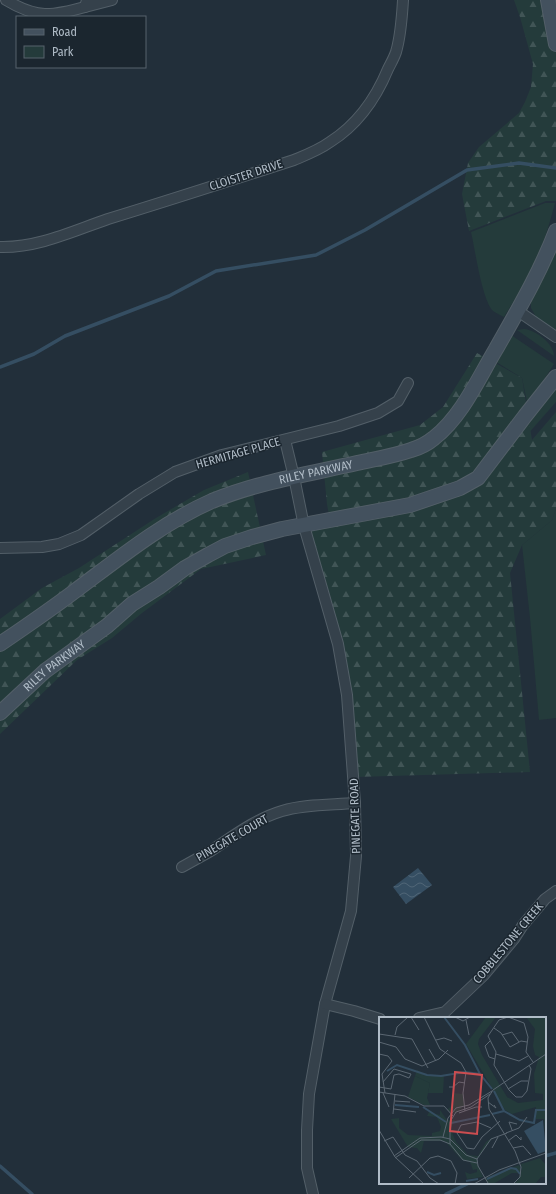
<svg xmlns="http://www.w3.org/2000/svg" width="556" height="1194" viewBox="0 0 556 1194" font-family="'Fira Sans Condensed',sans-serif">
	<defs>
		<pattern id="forest-firs" width="22" height="20" patternUnits="userSpaceOnUse"><rect width="22" height="20" fill="#243b3b"/><path d="M5 1l3.5 6h-7zM16 11l3.5 6h-7z" fill="#415556"/></pattern>
		<pattern id="water-waves" width="16" height="10" patternUnits="userSpaceOnUse"><rect width="16" height="10" fill="#354e62"/><path d="M0 5q4-4 8 0t8 0" fill="none" stroke="#506677"/></pattern>
	</defs>
	<rect width="100%" height="100%" fill="#222f3a"/>
	<g fill="#243b3b">
		<path d="M545,203H555C551,219 546,234 541,250C532,273 517,296 504,317C500,315 496,313 493,311C482,300 475,249 471,232Z"/>
		<polygon points="556,235 556,330 536,317 531,308 531,293"/>
		<path d="M524,329C536,330 554,344 554,356L517,330Z"/>
		<polygon points="511,335 554,364 545,378 527,402 522,378 493,360"/>
		<polygon points="556,382 556,402 520,443 533,411"/>
		<polygon points="556,508 556,718 539,720 530,618 522,545 552,520"/>
	</g>
	<g fill="url(#forest-firs)">
		<polygon points="514,0 556,0 556,201 546,201 469,231 462,194 468,163 479,147 519,113 525,102 531,87 533,64 520,17"/>
		<polygon points="477,353 522,378 532,440 556,412 556,508 552,520 522,545 510,573 530,772 355,777 341,660 304,526 330,521 327,504 322,452 420,425 443,407"/>
		<polygon points="248,472 266,555 201,569 142,613 112,638 77,660 0,734 0,619 42,588 79,568 156,518 204,490"/>
	</g>
	<polygon fill="url(#water-waves)" points="418,868 432,885 406,904 393,887"/>
	<g fill="none" stroke-linecap="round" stroke-linejoin="round">
		<g stroke="#354e62" stroke-width="3.5">
			<polyline points="0,367 34,354 65,336 169,296 216,271 316,255 365,230 467,170 519,163 556,168"/>
			<polyline points="545,1156 556,1153"/>
			<polyline points="0,1166 32,1194"/>
			<polyline points="446,1194 469,1183"/>
		</g>
		<defs>
			<g id="street">
				<path d="M6,0C37,19 52,16 85,7"/>
				<polyline points="87,0 85,7 112,0"/>
				<path d="M0,247C38,248 73,231 108,219C170,200 232,180 294,160C306,155 319,150 330,142C357,125 376,98 388,69C391,63 394,58 396,52C401,35 402,17 403,0"/>
				<polyline points="518,311 556,337"/>
				<polyline points="285,440 294,477 304,526 338,644 347,695 355,803 356,856 351,911 325,1004 309,1094 307,1130 307,1168 313,1194"/>
				<polyline points="0,548 42,547 59,544 81,535 139,494 175,472 222,455 339,426 378,413 398,401 408,383"/>
				<path d="M182,867C191,862 200,857 209,852C232,837 255,819 282,811C305,804 331,805 355,803"/>
				<polyline points="325,1004 354,1011 380,1019"/>
				<polyline points="419,1018 445,1012 484,975 514,939 523,925 545,899 556,891"/>
			</g>
			<g id="secondary">
				<polyline points="548,0 556,44"/>
				<path id="s1" d="M0,644C25,627 50,610 75,591C118,559 162,523 212,501C258,482 309,474 357,463C375,459 394,456 411,450C418,448 428,443 434,438C462,416 478,379 496,349C518,310 540,273 556,231"/>
				<path id="s2" d="M0,713L45,671L107,626L132,604L159,587L185,568L208,555L225,546L252,537L282,529L410,505L460,488L478,478L525,416L556,377"/>
			</g>
		</defs>
		<use href="#street" stroke="#535f68" stroke-width="12"/>
		<use href="#secondary" stroke="#535f68" stroke-width="16"/>
		<use href="#street" stroke="#35414b" stroke-width="10"/>
		<use href="#secondary" stroke="#43515e" stroke-width="14"/>
	</g>
	<g text-anchor="middle" dominant-baseline="central" stroke-width="3" stroke-linejoin="round" paint-order="stroke">
		<g font-size="12" fill="#b0bcc7" stroke="#1b262f">
			<text transform="translate(246 175) rotate(-18)">CLOISTER DRIVE</text>
			<text transform="translate(238 453) rotate(-16)">HERMITAGE PLACE</text>
			<text stroke="none"><textPath href="#s1" startOffset="364">RILEY PARKWAY</textPath></text>
			<text stroke="none"><textPath href="#s2" startOffset="72">RILEY PARKWAY</textPath></text>
			<text transform="translate(355 816) rotate(-92)">PINEGATE ROAD</text>
			<text transform="translate(232 838) rotate(-30)">PINEGATE COURT</text>
			<text transform="translate(508 943) rotate(-50)">COBBLESTONE CREEK</text>
		</g>
	</g>
	<g transform="translate(379 1017)">
		<rect width="167" height="167" fill="#222f3a"/>
		<path d="M107,0H117L100,22L99,27L103,38L128,80L139,86L164,83V77L156,76L155,57L160,40L156,38L154,29L156,12L147,0H167V129L165,102H157V90L133,97L126,93L87,27ZM36,59L51,66L48,81L51,88H45L29,80ZM161,141L167,148V160H162L156,167H135L139,163L142,156H133L114,167H109L106,161L140,148L143,155L142,147Z" fill="#243b3b"/>
		<path d="M38,53L48,58L65,59L64,76H49L51,66L36,59ZM75,76L84,77L85,89L76,97L74,93L71,95L68,93L75,86ZM61,93L68,103H76L72,111L74,118L77,125L89,138L99,139L107,125L114,120L99,140L98,146L104,160L88,162L86,155L91,157L98,155V152L94,153L91,145L83,143L66,124H45L42,136L38,131L29,130L12,102L20,101V111L29,118L53,119V116L61,114L62,110L58,100L48,99L50,95L61,98Z" fill="#243b3b"/>
		<path d="M164,103L167,134L159,137L145,114Z" fill="#354e62"/>
		<path fill="none" stroke="#354e62" stroke-width="2" d="M65,0L86,28L101,57L113,72M8,54L18,48L48,58L62,59L86,55L101,57M115,74L125,94L141,103L155,106L157,93H166M16,88L40,90M44,90L67,105M113,97L125,94M72,106L111,98M48,155L55,158L62,156M108,162L132,151L137,152L141,157M87,164L99,162"/>
		<path fill="none" stroke="#5b6772" stroke-width="1" d="M32,0L40,13M45,0L61,32L82,46L87,55L84,76L86,94M76,0L84,4L91,0M87,3L90,18M115,11L122,16L131,30L142,24L148,25M0,17L33,22L49,51M16,18L18,10L29,0M123,18L133,15L140,25M57,23L65,21L73,24M111,24L106,29L110,40L116,42M0,25L17,30L26,42L43,49L60,42L69,33M50,32L57,44M0,37L9,39L13,44L3,57L6,76M117,37L140,44L149,39M150,48L152,52L148,74L143,80H137L130,73L115,48L117,35L109,19L120,3L129,0L145,6L149,20L147,35L154,45M0,70L12,72L15,58L20,57L30,61L32,57L15,52L4,65M70,70H74L80,65L86,66M129,72L142,64H149M0,75L26,79L45,89H65L74,99M4,76L10,90M16,84L31,85M109,85L117,91L115,88M15,92L37,95M80,96L97,90H103M14,97L16,77M112,111L98,105L82,108L78,116L88,131L95,132L103,120L121,104M0,113L16,140L45,167M133,113L130,105L138,107M127,116L140,111L148,100M64,120L69,101L77,91L90,88L113,74M5,124L14,120L26,138L38,144L51,161L60,167M129,124L137,118L142,123V120M71,127V105L77,95L92,90L111,77M113,131L119,120M134,131L144,129L152,138L149,135M15,139L41,121L62,120L71,122L87,138L98,142M16,141L42,123H61L71,127L84,143L98,146M30,161L51,141L59,139L72,144L78,156L76,167M109,166L99,149L98,142L112,122L128,116M95,167L120,153L167,136M134,167L141,160L142,150L136,134L110,92L109,81L114,73L167,37"/>
		<path fill="#cc4d50" fill-opacity="0.15" stroke="#cc4d50" stroke-width="2" d="M76,55L103,58L98,117L71,114Z"/>
		<rect width="167" height="167" fill="none" stroke="#b0bcc7" stroke-width="2"/>
	</g>
	<rect x="16" y="16" width="130" height="52" fill="#1b262f" stroke="#57626c"/>
	<rect x="24" y="29" width="20" height="6" fill="#43515e" stroke="#57626c"/>
	<text x="52" y="36" font-size="12" fill="#b0bcc7">Road</text>
	<rect x="24" y="46" width="20" height="12" fill="#243b3b" stroke="#57626c"/>
	<text x="52" y="56" font-size="12" fill="#b0bcc7">Park</text>
</svg>
